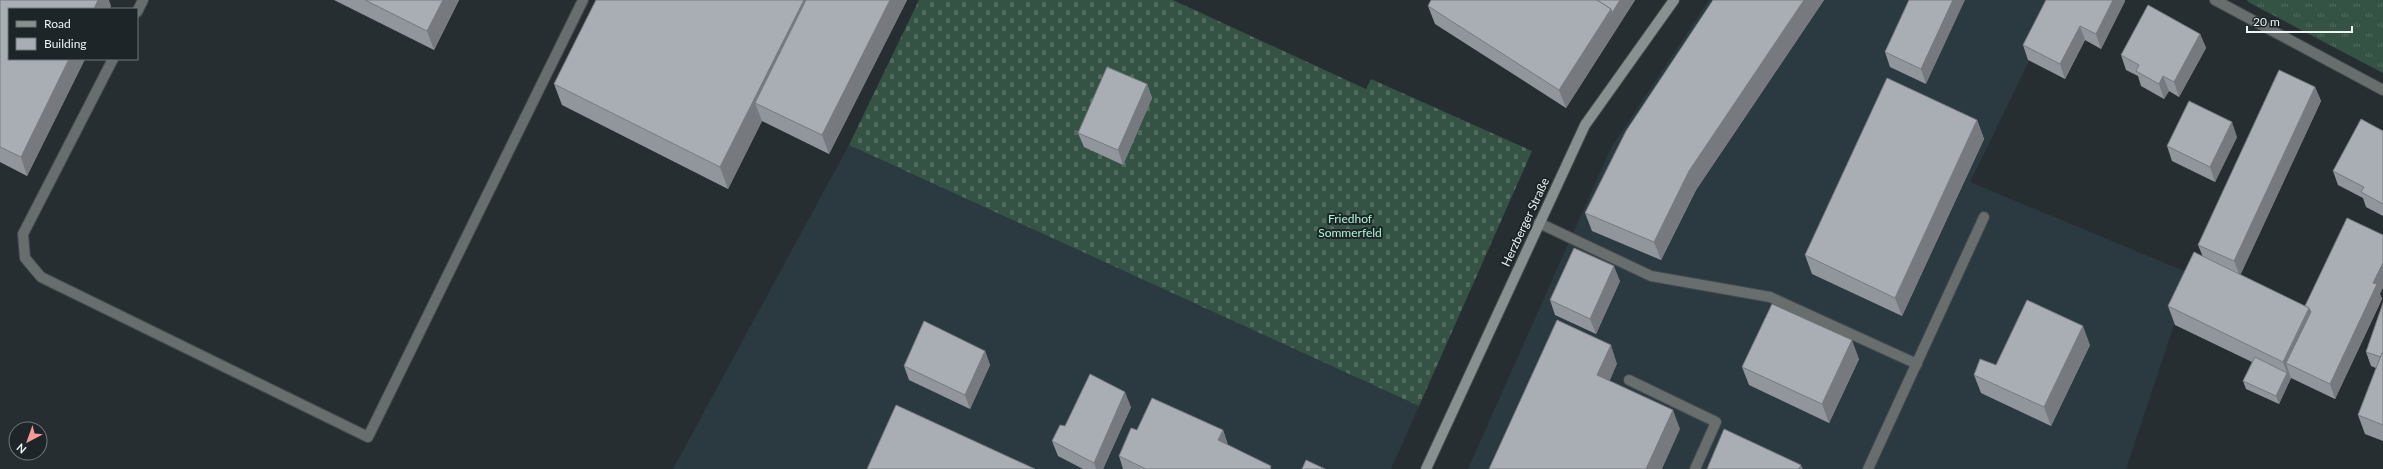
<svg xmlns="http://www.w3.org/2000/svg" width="2383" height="469" viewBox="0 0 2383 469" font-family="Lato,sans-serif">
	<defs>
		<pattern id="grass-tufts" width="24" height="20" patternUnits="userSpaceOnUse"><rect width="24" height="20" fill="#345345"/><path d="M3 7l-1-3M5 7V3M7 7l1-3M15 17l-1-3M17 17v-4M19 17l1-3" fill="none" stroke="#526c60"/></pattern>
		<pattern id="cemetery-stones" width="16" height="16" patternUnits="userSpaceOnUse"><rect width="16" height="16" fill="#345345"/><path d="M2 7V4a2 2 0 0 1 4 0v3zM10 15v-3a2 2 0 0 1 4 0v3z" fill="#526c60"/></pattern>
	</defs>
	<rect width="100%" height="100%" fill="#272e32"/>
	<g fill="#2b3940">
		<polygon points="1709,0 2059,0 1970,182 2191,274 2126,469 1468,469 1611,148"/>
		<polygon points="849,145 1419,406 1391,469 673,469"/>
	</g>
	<polygon fill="url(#grass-tufts)" points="2247,0 2383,0 2383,73 2248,2"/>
	<polygon fill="url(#cemetery-stones)" points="919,0 1173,0 1366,89 1371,79 1532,151 1419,406 849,145"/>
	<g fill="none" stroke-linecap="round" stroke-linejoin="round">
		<defs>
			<g id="lane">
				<polyline points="137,12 143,0"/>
				<polyline points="113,59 23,234 25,258 41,277 368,437 583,0"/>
				<polyline points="1539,223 1651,276 1770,297 1917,364"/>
				<polyline points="1629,380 1716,422 1695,469"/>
				<polyline points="1868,469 1984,217"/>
			</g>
			<polyline id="street" points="2215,0 2383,90"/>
			<polyline id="secondary" points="1426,469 1585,125 1674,0"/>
		</defs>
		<use href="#lane" stroke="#434a4d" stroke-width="12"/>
		<use href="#street" stroke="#434a4d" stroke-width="12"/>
		<use href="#secondary" stroke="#434a4d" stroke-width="12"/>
		<use href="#lane" stroke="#686d6d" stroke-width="10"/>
		<use href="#street" stroke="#686d6d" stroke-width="10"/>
		<use href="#secondary" stroke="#899090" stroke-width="10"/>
	</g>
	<g fill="#91969c">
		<polygon points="0,0 111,6 9,59 85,59 27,176 0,162"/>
		<polygon points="334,0 459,0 434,50"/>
		<polygon points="596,0 907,0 829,154 762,121 728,189 562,105 554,84"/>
		<polygon points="1635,0 1566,108 1435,24 1428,6"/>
		<polygon points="1713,0 1824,0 1696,190 1661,260 1592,231 1585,213"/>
		<polygon points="1909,0 1926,84 1890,67 1885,52"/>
		<polygon points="2046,0 2125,0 2125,1 2101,49 2085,40 2065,79 2028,60 2023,45"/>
		<polygon points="2200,34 2206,48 2179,97 2169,91 2164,99 2141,86 2138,76 2126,70 2121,55"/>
		<polygon points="1147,84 1152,98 1123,165 1084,147 1078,133"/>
		<polygon points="2315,87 2321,101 2240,275 2305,306 2380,294 2382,299 2335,399 2291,378 2279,404 2246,389 2243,381 2252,362 2175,325 2168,306 2203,257 2198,245"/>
		<polygon points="1977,120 1984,139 1902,316 1812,274 1805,255"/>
		<polygon points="2383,131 2383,216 2366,207 2363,198 2338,185 2333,171"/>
		<polygon points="2237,137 2215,182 2172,161 2167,146"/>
		<polygon points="1620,281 1596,334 1555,315 1550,300"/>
		<polygon points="2383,303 2383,441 2365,434 2358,415 2376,368 2371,366 2366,352"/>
		<polygon points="2090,345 2051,426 1981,393 1974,375 1996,365"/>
		<polygon points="985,351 990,365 970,409 909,380 904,366"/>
		<polygon points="1859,359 1829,423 1749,385 1742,367"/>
		<polygon points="1131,407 1103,469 1083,469 1058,456 1052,441 1065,426"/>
		<polygon points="1137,430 1223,430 1228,445 1272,469 1123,469 1119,456"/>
	</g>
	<g fill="#767a7f">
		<polygon points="98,0 109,0 111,6 110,9 94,9"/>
		<polygon points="443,0 459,0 434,50 427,31"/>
		<polygon points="804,0 822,0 755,103 762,121 728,189 720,167"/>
		<polygon points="890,0 907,0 829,154 822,135"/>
		<polygon points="1620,0 1635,0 1566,108 1559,90 1611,9"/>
		<polygon points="1804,0 1824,0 1696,190 1661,260 1654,242 1689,171"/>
		<polygon points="1953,0 1965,0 1926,84 1921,69"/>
		<polygon points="2113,0 2125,0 2125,1 2101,49 2096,34"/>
		<polygon points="2080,26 2085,40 2065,79 2060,64"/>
		<polygon points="2200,34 2206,48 2179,97 2174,82"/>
		<polygon points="69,59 85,59 27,176 21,157"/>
		<polygon points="2163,76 2169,91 2164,99 2159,84"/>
		<polygon points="1147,84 1152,98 1123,165 1118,150"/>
		<polygon points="2315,87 2321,101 2240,276 2234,261"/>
		<polygon points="1977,120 1984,139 1902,316 1895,298"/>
		<polygon points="2232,122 2237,137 2215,182 2210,167"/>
		<polygon points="2383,263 2383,288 2380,294 2382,299 2335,399 2330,384 2373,283"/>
		<polygon points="1614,266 1620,281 1596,334 1590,319"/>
		<polygon points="2309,308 2316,327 2286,363 2291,378 2279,404 2276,396 2287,373 2283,362"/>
		<polygon points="2083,326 2090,345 2051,426 2044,407"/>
		<polygon points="1852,340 1859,359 1829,423 1822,404"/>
		<polygon points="1611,345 1617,364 1604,394 1597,375"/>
		<polygon points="985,351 990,365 970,409 965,395"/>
		<polygon points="1125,392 1131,407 1103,469 1096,469 1094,463"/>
		<polygon points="1673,410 1680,429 1662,469 1646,469"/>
		<polygon points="1223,430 1229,449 1218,440"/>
		<polygon points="1801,465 1803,469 1799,469"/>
	</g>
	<g fill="#a9aeb5" stroke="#767a7f">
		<polygon points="0,0 98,0 94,9 9,9 9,59 69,59 21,157 0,147"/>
		<polygon points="365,0 443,0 427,31"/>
		<polygon points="596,0 804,0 720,167 554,84"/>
		<polygon points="806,0 890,0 822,135 755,103"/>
		<polygon points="1431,0 1597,0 1611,9 1559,90 1428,6"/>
		<polygon points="1597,0 1620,0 1612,13 1611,9"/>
		<polygon points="1713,0 1804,0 1689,171 1654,242 1585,213 1626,131"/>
		<polygon points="1909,0 1953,0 1921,69 1885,52"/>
		<polygon points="2046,0 2113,0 2096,34 2080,26 2060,64 2023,45"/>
		<polygon points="2148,5 2200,34 2174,82 2163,76 2159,84 2136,71 2139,65 2121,55"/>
		<polygon points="1107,67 1147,84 1118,150 1078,133"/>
		<polygon points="2279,70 2315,87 2234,261 2198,245"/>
		<polygon points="1887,78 1977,120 1895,298 1805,255"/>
		<polygon points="2189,101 2232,122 2210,167 2167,146"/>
		<polygon points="2361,119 2383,131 2383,204 2361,192 2364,187 2333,171"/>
		<polygon points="2347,218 2383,235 2383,263 2373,283 2377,284 2330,384 2286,363 2311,312 2309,308 2305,306"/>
		<polygon points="1574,248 1614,266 1590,319 1550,300"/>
		<polygon points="2194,252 2309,308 2283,362 2168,306"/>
		<polygon points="2027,300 2083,326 2044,407 1974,375 1980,359 1996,365"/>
		<polygon points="2383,303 2383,353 2382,353 2381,357 2366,352"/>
		<polygon points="1772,304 1852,340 1822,404 1742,367"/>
		<polygon points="1557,320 1611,345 1597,375 1673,410 1646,469 1489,469"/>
		<polygon points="924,321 985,351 965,395 904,366"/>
		<polygon points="2382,353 2383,353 2383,425 2358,415"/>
		<polygon points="2255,357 2287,373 2276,396 2243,381"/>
		<polygon points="1090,374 1125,392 1094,463 1052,441 1060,425 1065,426"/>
		<polygon points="1152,398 1223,430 1218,440 1271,466 1270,469 1146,469 1119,456 1131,428 1137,430"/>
		<polygon points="896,405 1035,469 867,469"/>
		<polygon points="1724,429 1801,465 1799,469 1707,469"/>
		<polygon points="1306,460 1325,469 1302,469"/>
	</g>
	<g text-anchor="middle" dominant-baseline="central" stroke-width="4" stroke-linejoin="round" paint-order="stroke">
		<g font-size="12" fill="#b0f3d3" stroke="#1d2528">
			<text x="1350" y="218">Friedhof<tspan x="1350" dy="14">Sommerfeld</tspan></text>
		</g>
		<g font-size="12" fill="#eef3f5" stroke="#1d2528">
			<text transform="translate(1525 222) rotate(-65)">Herzberger Straße</text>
		</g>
	</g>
	<rect x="8" y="8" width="130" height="52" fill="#1d2528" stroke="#71777a"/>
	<rect x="16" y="21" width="20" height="6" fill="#899090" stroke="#71777a"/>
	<text x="44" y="28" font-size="12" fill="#eef3f5">Road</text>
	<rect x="16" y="38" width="20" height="12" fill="#a9aeb5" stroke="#71777a"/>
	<text x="44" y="48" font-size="12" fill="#eef3f5">Building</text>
	<g transform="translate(28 441) rotate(221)"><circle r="19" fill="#1d2528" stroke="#71777a"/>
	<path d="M0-3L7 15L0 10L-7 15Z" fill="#f59b97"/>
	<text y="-6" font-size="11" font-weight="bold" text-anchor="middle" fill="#eef3f5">N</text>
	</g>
	<path d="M2247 26v6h105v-6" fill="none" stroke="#eef3f5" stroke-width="2"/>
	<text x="2253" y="26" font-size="12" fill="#eef3f5" stroke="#1d2528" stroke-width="3" paint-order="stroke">20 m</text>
</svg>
